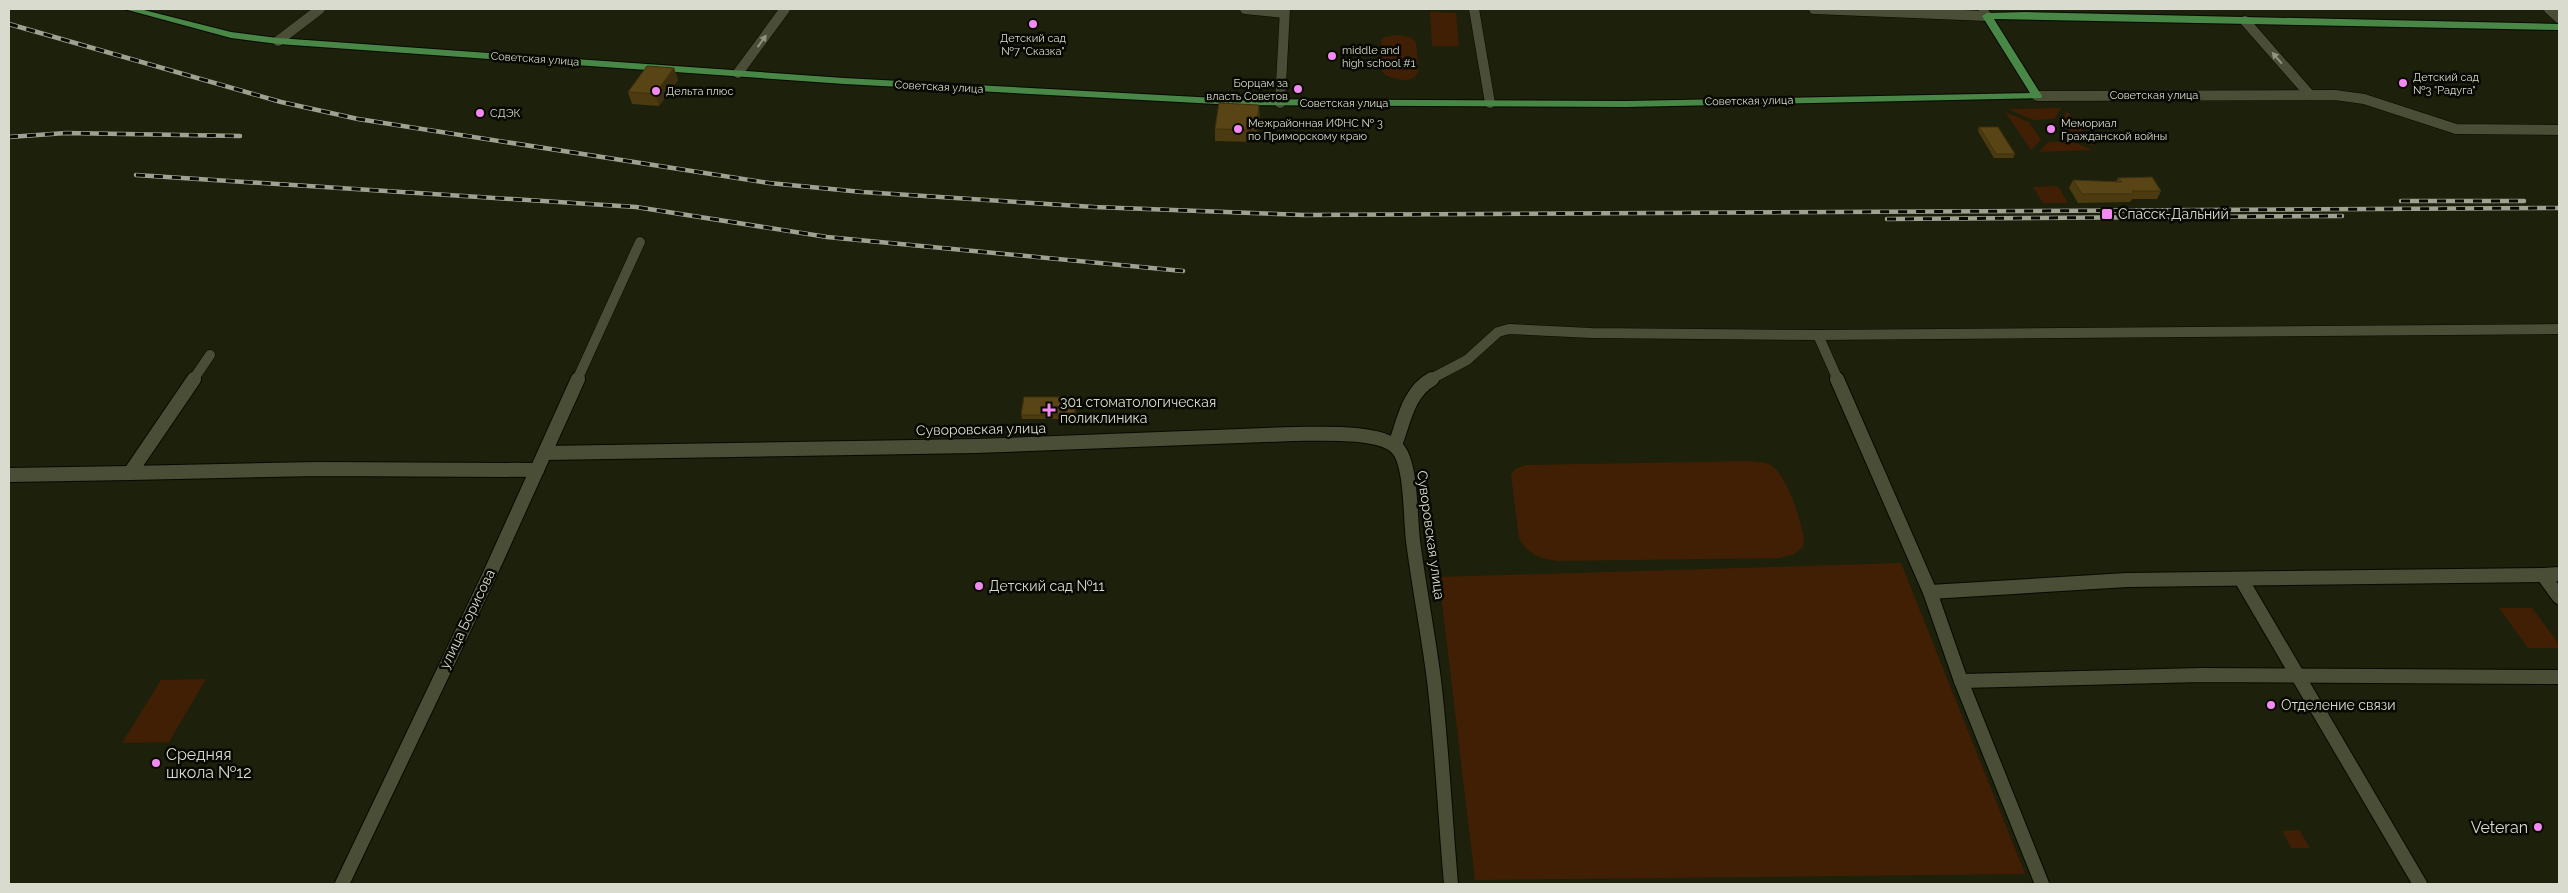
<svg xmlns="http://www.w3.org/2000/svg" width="2568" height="893" viewBox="0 0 2568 893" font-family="Raleway,sans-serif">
	<rect width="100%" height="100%" fill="#1d200a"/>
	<g fill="#401f04">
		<polygon points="1430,12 1456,13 1459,46 1432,46"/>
		<path d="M1398,35L1410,37L1416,42C1416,51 1419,63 1418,71C1415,86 1389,79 1382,72L1381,40L1385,37Z"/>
		<polygon points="2061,108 2054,119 2033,120 2008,109"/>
		<polygon points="2067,111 2094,146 2073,138 2061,122"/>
		<polygon points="2005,112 2029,122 2041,140 2031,150"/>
		<polygon points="2071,141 2092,150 2039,152 2048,142"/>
		<polygon points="2058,186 2068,203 2043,203 2033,187"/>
		<path d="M1749,461C1756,462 1763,462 1769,464C1787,473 1801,521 1804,539L1803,547L1794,554L1780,558L1557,561C1540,559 1527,554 1519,538L1511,475L1515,469L1525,465Z"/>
		<polygon points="1901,563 2025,874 1475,880 1439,577"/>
		<polygon points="2499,608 2532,608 2559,644 2559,648 2528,648"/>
		<polygon points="206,679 169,742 122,743 161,680"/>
		<polygon points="2300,830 2300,831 2310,848 2291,848 2282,831"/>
	</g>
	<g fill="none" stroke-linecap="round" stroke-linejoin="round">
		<defs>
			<g id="minor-far1">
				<polyline points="1245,9 1284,13"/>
				<polyline points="1474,9 1490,103"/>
				<polyline points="1814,9 1987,16"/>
				<polyline points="2549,9 2559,18"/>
				<polyline points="2245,21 2310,95"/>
				<polyline points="278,41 320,9"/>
				<polyline points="738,73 785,9"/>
				<polyline points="2037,96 2335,95 2364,99 2456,129 2559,130"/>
				<polyline points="1280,103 1285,9"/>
				<polyline points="1818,335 1838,380"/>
				<polyline points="193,380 210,355"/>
				<polyline points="577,380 640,242"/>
				<polyline points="1429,380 1467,360 1498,332 1509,329 1591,333 1818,335 2559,329"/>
			</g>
			<g id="minor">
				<polyline points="194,379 130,473 318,469 537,470"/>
				<polyline points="1837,379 1930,592"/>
				<path d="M1395,445C1404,421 1408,392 1432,379"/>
				<path d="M545,453L976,446L1293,434C1318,434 1379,430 1397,448C1412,463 1410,519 1413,541C1419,587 1428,633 1434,680C1442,748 1445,816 1451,884"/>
				<polyline points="9,475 130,473"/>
				<polyline points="2559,574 2543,575 2559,597"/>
				<polyline points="2241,579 2420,884"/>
				<polyline points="1961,681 2201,675 2559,677"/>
				<polyline points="342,884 489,576 578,379"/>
				<polyline points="2042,884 1961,681 1930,592 2127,580 2543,575"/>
			</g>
			<polygon id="secondary" points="1978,9 1988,9 1992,16 1984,18"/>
			<polygon id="primary" points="124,9 140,9 231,32 278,38 844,78 1235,99 1626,101 2030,93 1982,16 1987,13 2026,12 2559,24 2559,30 1994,19 2042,96 2041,98 1626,107 1235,105 844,84 278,44 231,38"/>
		</defs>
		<use href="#minor-far1" stroke="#080900" stroke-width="11"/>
		<use href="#minor" stroke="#080900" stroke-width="16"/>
		<use href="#secondary" stroke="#080900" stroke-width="2"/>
		<use href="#primary" stroke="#080900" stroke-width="2"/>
		<use href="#minor-far1" stroke="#4a4e37" stroke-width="10"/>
		<use href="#minor" stroke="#4a4e37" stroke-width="14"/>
		<use href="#secondary" fill="#4a4e37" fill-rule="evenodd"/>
		<use href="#primary" fill="#488745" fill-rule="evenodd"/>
		<defs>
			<g id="rail">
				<polyline points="9,24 281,102 358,119 769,183 862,192 1094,207 1304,215 2559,208"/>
				<polyline points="9,137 66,133 240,136"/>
				<polyline points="136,175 636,207 827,237 1183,271"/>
				<polyline points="2401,201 2524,201"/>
				<polyline points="1887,219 2342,216"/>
			</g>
		</defs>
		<use href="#rail" stroke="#9fa291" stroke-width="4.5"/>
		<use href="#rail" stroke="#080903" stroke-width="3" stroke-dasharray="9" stroke-linecap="butt"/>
	</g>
	<g fill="#4c3a11">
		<polygon points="674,68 678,80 659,106 632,104 628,92"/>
		<polygon points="1260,117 1256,142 1215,141 1215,129"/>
		<polygon points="1979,127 2015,154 2013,158 1994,158 1978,131"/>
		<polygon points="2118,178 2161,191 2157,199 2132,199 2130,202 2078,203 2069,188 2073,180 2116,182"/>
		<polygon points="1077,401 1075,419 1022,419 1021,415"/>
	</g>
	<g fill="#3e300e">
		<polygon points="674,68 678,80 659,106 655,94"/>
		<polygon points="1259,105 1260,117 1256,142 1256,130"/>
		<polygon points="1076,397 1077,401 1075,419 1074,415"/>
	</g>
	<g fill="#584414" stroke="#3e300e">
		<polygon points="647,66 674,68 655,94 628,92"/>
		<polygon points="1219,103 1259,105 1256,130 1215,129"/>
		<polygon points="1979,127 1998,127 2015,154 1996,154"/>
		<polygon points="2152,177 2161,191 2132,191 2134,194 2082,194 2073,180 2122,182 2118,178"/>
		<polygon points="1024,397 1076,397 1074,415 1021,415"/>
	</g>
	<defs><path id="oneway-solid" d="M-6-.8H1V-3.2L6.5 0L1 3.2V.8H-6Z" transform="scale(1.25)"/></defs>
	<g fill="#919482">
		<use href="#oneway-solid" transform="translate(762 41) rotate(-54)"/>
		<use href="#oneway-solid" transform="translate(2277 58) rotate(-131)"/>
	</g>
	<g fill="#f28af2" stroke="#080903" stroke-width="2">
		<circle cx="1033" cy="24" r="5"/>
		<circle cx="1332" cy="56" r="5"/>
		<circle cx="2403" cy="83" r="5"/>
		<circle cx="1298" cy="89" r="5"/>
		<circle cx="656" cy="91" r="5"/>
		<circle cx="480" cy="113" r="5"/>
		<circle cx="1238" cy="129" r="5"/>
		<circle cx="2051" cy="129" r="5"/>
		<rect x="2101" y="208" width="12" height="12" rx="2.5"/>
		<path d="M1046.5 402.5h5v5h5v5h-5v5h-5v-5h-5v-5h5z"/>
		<circle cx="979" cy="586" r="5"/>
		<circle cx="2271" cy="705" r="5"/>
		<circle cx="156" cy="763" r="5"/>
		<circle cx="2538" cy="827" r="5"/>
	</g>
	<g text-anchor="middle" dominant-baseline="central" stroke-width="5" stroke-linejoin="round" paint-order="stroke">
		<g font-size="11" fill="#d8dbcd" stroke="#080903" text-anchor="start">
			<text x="1033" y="38" text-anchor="middle">Детский сад<tspan x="1033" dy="13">№7 "Сказка"</tspan></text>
			<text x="1342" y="50">middle and<tspan x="1342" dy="13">high school #1</tspan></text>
			<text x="2413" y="77">Детский сад<tspan x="2413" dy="13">№3 "Радуга"</tspan></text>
			<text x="1288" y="83" text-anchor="end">Борцам за<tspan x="1288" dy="13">власть Советов</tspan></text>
			<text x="666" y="91">Дельта плюс</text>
			<text x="490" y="113">СДЭК</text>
			<text x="1248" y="123">Межрайонная ИФНС № 3<tspan x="1248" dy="13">по Приморскому краю</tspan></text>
			<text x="2061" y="123">Мемориал<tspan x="2061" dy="13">Гражданской войны</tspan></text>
		</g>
		<g font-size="11" fill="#d8dbcd" stroke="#080903">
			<text transform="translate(535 59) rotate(4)">Советская улица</text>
			<text transform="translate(939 87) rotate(3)">Советская улица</text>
			<text x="2154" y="95">Советская улица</text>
			<text transform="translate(1749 101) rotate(-1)">Советская улица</text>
			<text x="1344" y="103">Советская улица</text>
		</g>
		<g font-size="14" fill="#d8dbcd" stroke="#080903" text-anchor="start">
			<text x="2118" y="214">Спасск-Дальний</text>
			<text x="1060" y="402">301 стоматологическая<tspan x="1060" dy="16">поликлиника</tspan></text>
			<text x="989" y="586">Детский сад №11</text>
			<text x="2281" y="705">Отделение связи</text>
		</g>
		<g font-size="14" fill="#d8dbcd" stroke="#080903">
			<text transform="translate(981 429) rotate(-1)">Суворовская улица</text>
			<text transform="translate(1431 535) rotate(82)">Суворовская улица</text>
			<text transform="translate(467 619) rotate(-64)">улица Борисова</text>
		</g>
		<g font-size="16" fill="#d8dbcd" stroke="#080903" text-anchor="start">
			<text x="166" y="754">Средняя<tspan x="166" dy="18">школа №12</tspan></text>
			<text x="2528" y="827" text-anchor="end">Veteran</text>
		</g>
	</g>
	<rect width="2568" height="893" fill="none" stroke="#d8dbcd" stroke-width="20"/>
</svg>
